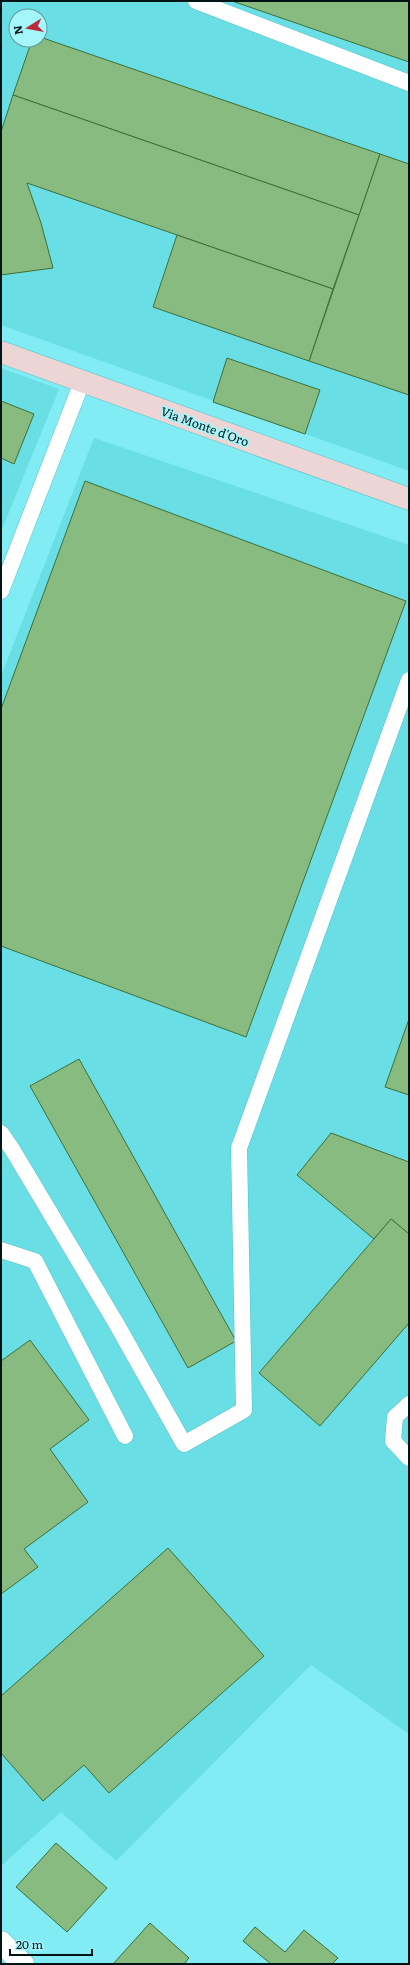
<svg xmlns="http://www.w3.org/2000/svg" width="410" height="1965" viewBox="0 0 410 1965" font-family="Literata,serif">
	<rect width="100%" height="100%" fill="#81ecf3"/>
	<g fill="#69dfe5" fill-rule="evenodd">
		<path d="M1,1H409V471L1,325ZM16,16H40V40H16Z"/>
		<polygon points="1,368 59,389 1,532"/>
		<polygon points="94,438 409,545 409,1734 311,1665 116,1861 61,1812 1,1866 1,676"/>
	</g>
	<g fill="#88bb80" stroke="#3f6f38">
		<polygon points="232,1 409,1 409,62"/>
		<polygon points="40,37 380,154 359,215 13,95 32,40 40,40"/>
		<polygon points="13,95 359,215 333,289 27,183 41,223 53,268 1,275 1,132"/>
		<polygon points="380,154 409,164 409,395 309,361"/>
		<polygon points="177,235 333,289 309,361 153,307"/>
		<polygon points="227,358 320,390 305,434 213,402"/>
		<polygon points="1,401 34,414 14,464 1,458"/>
		<polygon points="85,481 406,601 246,1037 1,946 1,709"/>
		<polygon points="409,1019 409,1095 385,1087"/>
		<polygon points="79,1059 236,1341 188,1368 30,1086"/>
		<polygon points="331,1133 409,1162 409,1234 391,1219 374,1239 297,1175"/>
		<polygon points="391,1219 409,1234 409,1323 320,1426 259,1373"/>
		<polygon points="30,1340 89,1420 50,1449 88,1502 24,1549 38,1567 1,1594 1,1361"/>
		<polygon points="168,1548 264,1656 109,1793 84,1765 43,1801 1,1753 1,1696"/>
		<polygon points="56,1843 107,1888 67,1932 16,1887"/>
		<polygon points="150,1923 189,1958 184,1964 113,1964"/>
		<polygon points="255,1927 285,1952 304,1930 338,1958 332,1964 271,1964 243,1941"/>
	</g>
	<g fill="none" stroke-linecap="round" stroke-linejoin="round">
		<defs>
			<g id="lane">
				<polyline points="196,1 409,83"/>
				<polyline points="1,591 82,382"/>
				<polyline points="1,1133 12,1149 116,1323 184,1444 244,1410 239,1148 409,680"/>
				<polyline points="1,1250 35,1261 125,1436"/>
				<polyline points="409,1404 395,1417 393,1441 409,1458"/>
			</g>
			<polyline id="street" points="1,1942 23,1964"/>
			<polyline id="secondary" points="1,352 409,499"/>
		</defs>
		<use href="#lane" stroke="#53c0c7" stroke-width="17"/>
		<use href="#street" stroke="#53c0c7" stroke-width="23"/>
		<use href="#secondary" stroke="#53c0c7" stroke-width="23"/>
		<use href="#lane" stroke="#fff" stroke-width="16"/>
		<use href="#street" stroke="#fff" stroke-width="22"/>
		<use href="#secondary" stroke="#eed5d5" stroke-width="22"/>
	</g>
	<g text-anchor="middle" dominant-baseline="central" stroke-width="3.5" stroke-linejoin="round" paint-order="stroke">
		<g font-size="12" fill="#001416" stroke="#a4f6fb">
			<text transform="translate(205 426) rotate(20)">Via Monte d'Oro</text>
		</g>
	</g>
	<rect width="410" height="1965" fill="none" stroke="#001416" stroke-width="4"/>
	<g transform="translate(28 28) rotate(259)"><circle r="19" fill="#a4f6fb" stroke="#629c9f"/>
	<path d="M0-3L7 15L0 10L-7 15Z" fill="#bb2b39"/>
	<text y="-6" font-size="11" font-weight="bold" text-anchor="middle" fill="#001416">N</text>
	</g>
	<path d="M10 1949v6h82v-6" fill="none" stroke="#001416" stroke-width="2"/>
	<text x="16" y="1949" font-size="12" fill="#001416" stroke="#a4f6fb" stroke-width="3" paint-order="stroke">20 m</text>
</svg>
